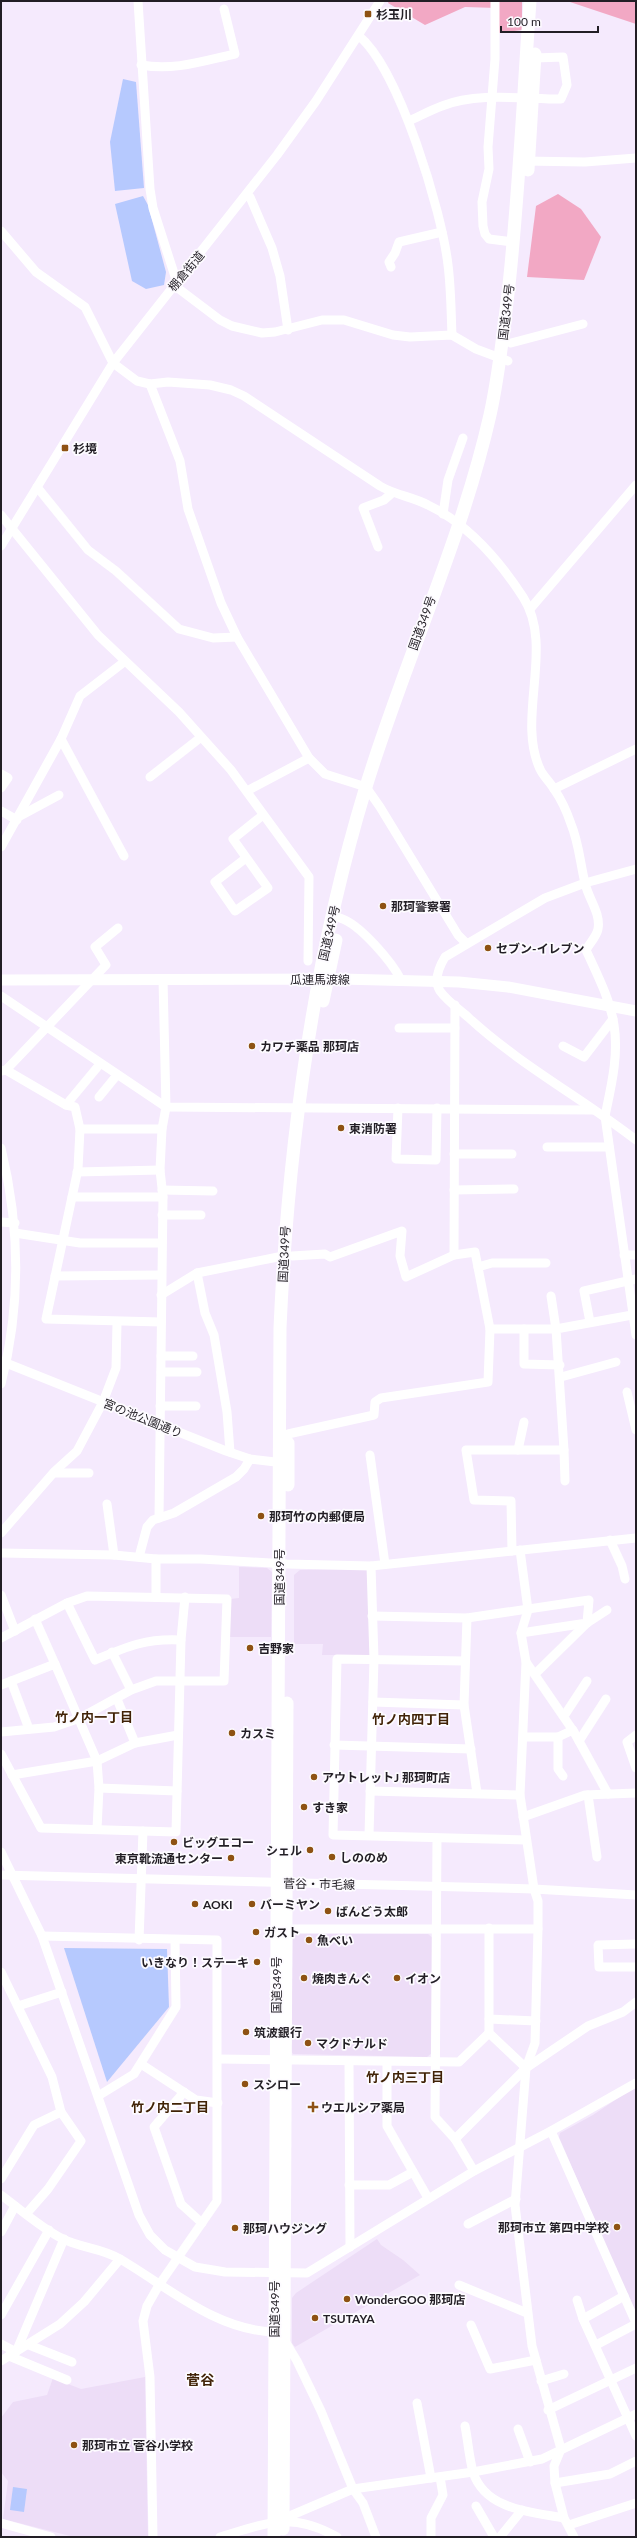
<svg xmlns="http://www.w3.org/2000/svg" width="637" height="2538" viewBox="0 0 637 2538" font-family="Lato,'Noto Sans JP',sans-serif">
	<rect width="100%" height="100%" fill="#f5eafd"/>
	<g fill="#edddf7">
		<polygon points="239,1567 267,1568 272,1572 271,1637 229,1637 230,1599 239,1598"/>
		<polygon points="368,1569 370,1655 322,1655 323,1644 294,1644 294,1575 300,1570"/>
		<polygon points="293,1933 428,1934 434,1939 433,2052 427,2057 293,2054 291,2051"/>
		<polygon points="636,2086 636,2316 559,2137 560,2133 593,2115"/>
		<polygon points="377,2239 381,2245 403,2260 420,2275 295,2347 292,2343 292,2298 296,2293"/>
		<polygon points="145,2377 148,2537 74,2537 3,2519 8,2481 1,2472 1,2418 13,2402 47,2395 53,2378 81,2389"/>
	</g>
	<g fill="#f2a8c4">
		<polygon points="389,1 522,1 522,30 498,33 497,8 465,7 425,25 388,3"/>
		<polygon points="567,1 636,1 636,24"/>
		<polygon points="558,194 581,209 601,237 584,280 527,277 536,206"/>
	</g>
	<g fill="#b6c9fe">
		<polygon points="123,79 136,82 144,188 115,191 110,142"/>
		<polygon points="143,196 148,205 166,272 164,285 146,289 132,281 115,204"/>
		<polygon points="64,1948 167,1949 169,2007 107,2082"/>
		<polygon points="13,2487 27,2489 24,2512 10,2510"/>
	</g>
	<g fill="none" stroke-linecap="round" stroke-linejoin="round">
		<g stroke="#fff" stroke-width="9">
			<polyline points="138,1 150,189 153,208 179,289 220,320 232,326 262,333 275,332 322,320 344,320 393,335 410,337 452,335 476,349 508,361"/>
			<polyline points="495,1 495,59 488,147 489,169 482,202 483,226 485,234 489,239 513,242"/>
			<path d="M359,36C399,69 442,212 448,265C451,288 451,312 452,335"/>
			<path d="M141,65C174,71 203,61 235,54L224,9"/>
			<path d="M409,121C420,116 431,110 442,106C478,92 523,99 561,99L567,85L563,57L535,58"/>
			<polyline points="524,161 585,162 636,158"/>
			<polyline points="246,195 250,197 272,248 280,276 288,330"/>
			<path d="M1,231L36,272L85,307L113,363L137,381L150,384L168,382L210,385L231,390L244,396L380,486C395,495 413,497 428,505C468,524 499,560 523,597C555,646 516,718 540,769C543,776 550,782 554,789C561,799 567,812 571,824C579,843 580,863 585,883C588,898 601,913 598,929C597,936 589,944 586,950C597,974 610,999 614,1025C619,1055 611,1087 605,1116L636,1335"/>
			<polyline points="391,267 389,262 395,253 399,242 442,232"/>
			<polyline points="511,343 583,324"/>
			<polyline points="150,384 180,461 188,509 221,603 237,637 309,758 325,774 366,787 380,807 458,935 466,943"/>
			<polyline points="37,487 88,550 116,571 179,629 213,638 237,637"/>
			<polyline points="443,514 448,480 463,438"/>
			<polyline points="1,515 98,635 179,712 231,770 309,877 308,961"/>
			<polyline points="1,546 113,363 277,155 316,101 380,1"/>
			<polyline points="378,547 363,508 384,500 392,493"/>
			<polyline points="530,609 636,485"/>
			<polyline points="61,739 124,856"/>
			<polyline points="1,774 8,778 1,788"/>
			<polyline points="150,777 200,738"/>
			<polyline points="554,789 636,749"/>
			<polyline points="247,791 309,758"/>
			<polyline points="1,811 17,820"/>
			<polyline points="20,816 59,795"/>
			<polyline points="1,847 61,739 80,696 124,662"/>
			<polyline points="246,858 215,882 235,911 268,888 233,839 263,815"/>
			<path d="M636,869L585,883L545,898L445,957C439,967 433,980 440,991C447,1001 460,1010 469,1018C520,1065 582,1098 636,1140"/>
			<path d="M340,918C360,924 392,962 401,980"/>
			<polyline points="1,996 166,1107 593,1110"/>
			<polyline points="399,1028 455,1028"/>
			<polyline points="563,1046 584,1057 613,1019"/>
			<polyline points="6,1070 106,965 95,947 118,928"/>
			<polyline points="1,1071 6,1070 66,1105 75,1107 80,1129 78,1169 46,1319 161,1322"/>
			<polyline points="99,1097 117,1075"/>
			<polyline points="66,1105 100,1064"/>
			<polyline points="398,1108 396,1159 436,1160 437,1108"/>
			<polyline points="80,1129 162,1129"/>
			<polyline points="547,1147 609,1147"/>
			<path d="M1,1148C20,1226 21,1306 1,1384"/>
			<polyline points="454,1154 512,1154"/>
			<polyline points="77,1172 160,1170"/>
			<polyline points="162,1190 213,1191"/>
			<polyline points="454,1190 514,1189"/>
			<polyline points="72,1197 163,1197"/>
			<polyline points="162,1215 201,1215"/>
			<polyline points="1,1222 15,1223"/>
			<polyline points="15,1233 80,1243 161,1243"/>
			<polyline points="454,1255 455,1005"/>
			<polyline points="624,1255 636,1255"/>
			<polyline points="292,1256 325,1254 330,1257 402,1231 400,1256 406,1277 454,1255 475,1252 490,1329"/>
			<polyline points="478,1267 492,1263 546,1263"/>
			<polyline points="197,1273 205,1313 214,1335 227,1412 230,1452"/>
			<polyline points="55,1276 161,1275"/>
			<polyline points="161,1295 197,1273 283,1256"/>
			<polyline points="590,1322 584,1291 636,1279"/>
			<polyline points="524,1329 524,1364 560,1365"/>
			<polyline points="161,1356 193,1356"/>
			<polyline points="1,1361 226,1451 250,1459 284,1463"/>
			<polyline points="161,1372 197,1372"/>
			<polyline points="561,1377 616,1362"/>
			<polyline points="627,1392 636,1430"/>
			<polyline points="160,1406 196,1406"/>
			<polyline points="288,1434 374,1415 375,1402 381,1398 488,1382 490,1329 556,1329 551,1296"/>
			<polyline points="518,1450 524,1422"/>
			<polyline points="564,1450 565,1481"/>
			<polyline points="370,1455 385,1564"/>
			<polyline points="54,1473 89,1473"/>
			<polyline points="107,1504 114,1555"/>
			<polyline points="159,1518 163,1197 160,1170 162,1129 166,1107 163,979"/>
			<polyline points="1,1533 55,1471 77,1451 103,1402 116,1368 117,1323"/>
			<polyline points="610,1540 622,1566 625,1579"/>
			<polyline points="520,1550 528,1610 521,1633 526,1662 520,1795 534,1889 538,1901 538,1929 535,2043 526,2068 515,2205 532,2346 561,2449 554,2466 555,2483 564,2518 574,2537"/>
			<polyline points="512,1551 511,1501 474,1500 466,1450 564,1450 556,1329 632,1315"/>
			<polyline points="1,1553 114,1555 156,1559 201,1559 287,1564 371,1566 636,1538"/>
			<polyline points="139,1557 147,1527 153,1520 174,1513 236,1477 244,1469 250,1459"/>
			<polyline points="1,1595 15,1631"/>
			<polyline points="156,1597 156,1559"/>
			<path d="M67,1603L95,1660C126,1647 146,1638 181,1640"/>
			<polyline points="372,1616 467,1618 589,1600 587,1623 521,1633"/>
			<polyline points="467,1618 464,1705 477,1793"/>
			<polyline points="35,1619 55,1664"/>
			<polyline points="1,1638 67,1603 87,1596 227,1599 224,1681 156,1681 131,1690 80,1718 54,1727 1,1732"/>
			<polyline points="112,1652 131,1690"/>
			<polyline points="464,1661 337,1659 333,1835 526,1840"/>
			<polyline points="526,1662 574,1732 608,1794"/>
			<polyline points="535,1674 587,1623 607,1610"/>
			<polyline points="11,1681 29,1729"/>
			<polyline points="1,1685 55,1664 97,1761 99,1788 97,1829"/>
			<polyline points="117,1699 135,1743"/>
			<polyline points="373,1702 464,1705"/>
			<polyline points="564,1716 587,1681"/>
			<polyline points="636,1735 627,1742 636,1768"/>
			<polyline points="524,1737 558,1737 573,1730"/>
			<polyline points="558,1737 558,1769 563,1776"/>
			<polyline points="579,1741 606,1699"/>
			<polyline points="334,1745 471,1749"/>
			<polyline points="1,1754 41,1828 176,1832 181,1640 185,1597"/>
			<polyline points="12,1775 97,1761 135,1743 178,1735"/>
			<polyline points="99,1788 177,1791"/>
			<polyline points="370,1791 520,1795"/>
			<polyline points="588,1795 597,1857"/>
			<polyline points="523,1817 585,1795 636,1793"/>
			<polyline points="369,1835 374,1659 371,1566"/>
			<polyline points="437,1838 435,2117 455,2139 474,2171"/>
			<polyline points="1,1852 42,1936 139,2215 150,2235 165,2250 195,2267 225,2272 307,2273 474,2171 551,2131 636,2083"/>
			<polyline points="1,1875 534,1889 636,1895"/>
			<polyline points="489,1928 489,2033 526,2068"/>
			<polyline points="287,1929 538,1929"/>
			<polyline points="42,1936 217,1940 217,2201 159,2285 147,2306 143,2321 150,2377 153,2537"/>
			<polyline points="139,1940 143,1831"/>
			<polyline points="636,1944 598,1945 599,1967 636,1967"/>
			<polyline points="1,1972 52,2077 61,2112 81,2141 48,2189 27,2213"/>
			<polyline points="18,2006 62,1992"/>
			<polyline points="489,2019 536,2021"/>
			<polyline points="219,2059 459,2062 489,2033"/>
			<polyline points="349,2062 350,2247"/>
			<polyline points="387,2063 387,2126 428,2198"/>
			<polyline points="141,2064 196,2100 218,2103"/>
			<polyline points="184,2092 154,2127 181,2204 202,2223"/>
			<polyline points="98,2096 134,2074 176,2007 175,1940"/>
			<polyline points="551,2131 636,2323"/>
			<polyline points="455,2139 526,2068 588,2026 623,2012 636,2002"/>
			<polyline points="1,2179 34,2125 61,2112"/>
			<polyline points="349,2185 389,2185 413,2172"/>
			<path d="M1,2195C20,2209 41,2228 63,2239C81,2248 102,2248 120,2259C168,2287 215,2330 274,2332"/>
			<polyline points="468,2224 516,2199"/>
			<polyline points="1,2232 15,2206"/>
			<polyline points="459,2285 527,2313"/>
			<polyline points="624,2296 583,2319 636,2436"/>
			<polyline points="577,2300 583,2319"/>
			<polyline points="1,2315 49,2230"/>
			<polyline points="471,2325 490,2369 536,2360"/>
			<polyline points="285,2341 297,2361 321,2411 353,2489 363,2503 376,2537"/>
			<polyline points="1,2344 16,2352 64,2239"/>
			<polyline points="29,2345 72,2362"/>
			<polyline points="596,2345 636,2324"/>
			<polyline points="9,2356 67,2380"/>
			<polyline points="1,2361 60,2324 84,2302 120,2259"/>
			<polyline points="541,2381 564,2374"/>
			<polyline points="417,2403 431,2478"/>
			<polyline points="548,2410 636,2368"/>
			<path d="M465,2426C468,2441 469,2457 473,2472C485,2510 531,2512 564,2518"/>
			<polyline points="518,2429 530,2462"/>
			<polyline points="555,2483 610,2474 636,2461"/>
			<polyline points="476,2506 494,2537"/>
			<polyline points="283,2521 292,2515 353,2489 473,2472 542,2459 636,2414"/>
			<polyline points="1,2523 51,2537"/>
			<polyline points="569,2525 636,2503"/>
			<path d="M220,2537C267,2523 292,2511 337,2537"/>
			<polyline points="431,2537 431,2518 443,2495 440,2477"/>
			<polyline points="500,2537 522,2510"/>
		</g>
		<polyline stroke="#fff" stroke-width="11" points="1,980 341,979 459,982 508,987 636,1011"/>
		<g stroke="#fff" stroke-width="13">
			<polyline points="528,170 535,54"/>
			<polyline points="323,1001 336,940"/>
			<polyline points="288,1485 288,1443"/>
			<polyline points="283,2529 287,1703"/>
			<path d="M274,2537L280,1328C288,1146 312,965 365,790C403,664 461,543 490,415C499,375 503,334 508,294C519,196 523,98 530,1"/>
		</g>
	</g>
	<g fill="#8e5213" stroke="#fdfbff" stroke-width="1.5">
		<rect x="364" y="10" width="8" height="8" rx="2"/>
		<rect x="61" y="444" width="8" height="8" rx="2"/>
		<circle cx="383" cy="906" r="4"/>
		<circle cx="488" cy="948" r="4"/>
		<circle cx="252" cy="1046" r="4"/>
		<circle cx="341" cy="1128" r="4"/>
		<circle cx="261" cy="1516" r="4"/>
		<circle cx="250" cy="1648" r="4"/>
		<circle cx="232" cy="1733" r="4"/>
		<circle cx="314" cy="1777" r="4"/>
		<circle cx="304" cy="1807" r="4"/>
		<circle cx="174" cy="1842" r="4"/>
		<circle cx="310" cy="1850" r="4"/>
		<circle cx="332" cy="1857" r="4"/>
		<circle cx="231" cy="1858" r="4"/>
		<circle cx="195" cy="1904" r="4"/>
		<circle cx="252" cy="1904" r="4"/>
		<circle cx="328" cy="1911" r="4"/>
		<circle cx="256" cy="1932" r="4"/>
		<circle cx="309" cy="1940" r="4"/>
		<circle cx="257" cy="1962" r="4"/>
		<circle cx="304" cy="1978" r="4"/>
		<circle cx="397" cy="1978" r="4"/>
		<circle cx="246" cy="2032" r="4"/>
		<circle cx="308" cy="2043" r="4"/>
		<circle cx="245" cy="2084" r="4"/>
		<path d="M311 2101h4v4h4v4h-4v4h-4v-4h-4v-4h4z"/>
		<circle cx="617" cy="2227" r="4"/>
		<circle cx="235" cy="2228" r="4"/>
		<circle cx="347" cy="2299" r="4"/>
		<circle cx="315" cy="2318" r="4"/>
		<circle cx="74" cy="2445" r="4"/>
	</g>
	<g text-anchor="middle" dominant-baseline="central" stroke-width="3.5" stroke-linejoin="round" paint-order="stroke">
		<g font-size="12" font-weight="bold" fill="#221e25" stroke="#fdfbff" text-anchor="start">
			<text x="376" y="14">杉玉川</text>
			<text x="73" y="448">杉境</text>
			<text x="391" y="906">那珂警察署</text>
			<text x="496" y="948">セブン-イレブン</text>
			<text x="260" y="1046">カワチ薬品 那珂店</text>
			<text x="349" y="1128">東消防署</text>
			<text x="269" y="1516">那珂竹の内郵便局</text>
			<text x="258" y="1648">吉野家</text>
			<text x="240" y="1733">カスミ</text>
			<text x="322" y="1777">アウトレットJ 那珂町店</text>
			<text x="312" y="1807">すき家</text>
			<text x="182" y="1842">ビッグエコー</text>
			<text x="302" y="1850" text-anchor="end">シェル</text>
			<text x="340" y="1857">しののめ</text>
			<text x="223" y="1858" text-anchor="end">東京靴流通センター</text>
			<text x="203" y="1904">AOKI</text>
			<text x="260" y="1904">バーミヤン</text>
			<text x="336" y="1911">ばんどう太郎</text>
			<text x="264" y="1932">ガスト</text>
			<text x="317" y="1940">魚べい</text>
			<text x="249" y="1962" text-anchor="end">いきなり！ステーキ</text>
			<text x="312" y="1978">焼肉きんぐ</text>
			<text x="405" y="1978">イオン</text>
			<text x="254" y="2032">筑波銀行</text>
			<text x="316" y="2043">マクドナルド</text>
			<text x="253" y="2084">スシロー</text>
			<text x="321" y="2107">ウエルシア薬局</text>
			<text x="609" y="2227" text-anchor="end">那珂市立 第四中学校</text>
			<text x="243" y="2228">那珂ハウジング</text>
			<text x="355" y="2299">WonderGOO 那珂店</text>
			<text x="323" y="2318">TSUTAYA</text>
			<text x="82" y="2445">那珂市立 菅谷小学校</text>
		</g>
		<g font-size="12" fill="#221e25" stroke="#fdfbff">
			<text transform="translate(186 271) rotate(-50)">棚倉街道</text>
			<text transform="translate(506 312) rotate(-83)">国道349号</text>
			<text transform="translate(422 623) rotate(-70)">国道349号</text>
			<text transform="translate(329 933) rotate(-77)">国道349号</text>
			<text x="320" y="979">瓜連馬渡線</text>
			<text transform="translate(284 1254) rotate(-87)">国道349号</text>
			<text transform="translate(143 1418) rotate(22)">宮の池公園通り</text>
			<text transform="translate(279 1577) rotate(-90)">国道349号</text>
			<text transform="translate(319 1884) rotate(1)">菅谷・市毛線</text>
			<text transform="translate(276 1985) rotate(-90)">国道349号</text>
			<text transform="translate(274 2309) rotate(-90)">国道349号</text>
		</g>
		<g font-size="13" font-weight="bold" fill="#402206" stroke="#fdfbff">
			<text x="94" y="1717">竹ノ内一丁目</text>
			<text x="411" y="1719">竹ノ内四丁目</text>
			<text x="405" y="2077">竹ノ内三丁目</text>
			<text x="170" y="2107">竹ノ内二丁目</text>
		</g>
		<g font-size="14" font-weight="bold" fill="#402206" stroke="#fdfbff">
			<text x="200" y="2379">菅谷</text>
		</g>
	</g>
	<rect width="637" height="2538" fill="none" stroke="#221e25" stroke-width="4"/>
	<path d="M501 26v6h97v-6" fill="none" stroke="#221e25" stroke-width="2"/>
	<text x="507" y="26" font-size="12" fill="#221e25" stroke="#fdfbff" stroke-width="3" paint-order="stroke">100 m</text>
</svg>
